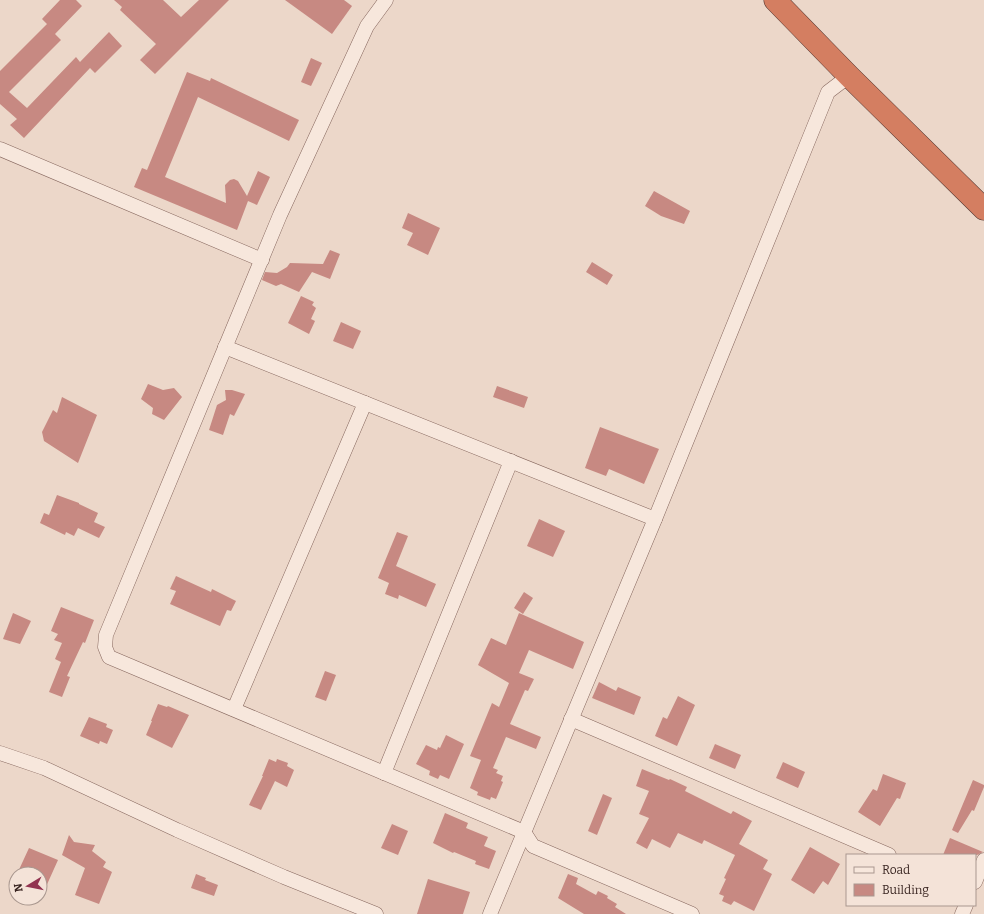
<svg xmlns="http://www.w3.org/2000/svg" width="984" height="914" viewBox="0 0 984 914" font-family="Bitter,serif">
	<rect width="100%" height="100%" fill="#ecd7c9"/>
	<g fill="#c78982">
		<polygon points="60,0 76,0 82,6 55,34 61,40 9,92 27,108 76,57 80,62 109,32 122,46 95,73 90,68 24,138 10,125 17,119 0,104 0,71 47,24 42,19"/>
		<polygon points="114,0 163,0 181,17 199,0 229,0 155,74 140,60 156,44 120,10 122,7"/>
		<polygon points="285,0 344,0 352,6 332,34"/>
		<polygon points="311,58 322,63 311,86 301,82"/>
		<polygon points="187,72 210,81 211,78 299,120 289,141 198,97 165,177 226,203 225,185 230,180 234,179 238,181 247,196 258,171 270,177 257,205 248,201 237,230 134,187 142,168 147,170"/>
		<polygon points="654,191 690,211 684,224 661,216 645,206"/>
		<polygon points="408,213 440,228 428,255 407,245 413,233 402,228"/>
		<polygon points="330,250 340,254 330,279 312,272 299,292 281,284 276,286 262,280 265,272 277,273 287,267 290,263 323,264"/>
		<polygon points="592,262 613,275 607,285 586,272"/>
		<polygon points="301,296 314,302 312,305 316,308 311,319 315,321 309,334 288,323"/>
		<polygon points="341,322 361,331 353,349 333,341"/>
		<polygon points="148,384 163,390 174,388 182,397 164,420 152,414 153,408 141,399"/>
		<polygon points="497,386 528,397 524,408 493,397"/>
		<polygon points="225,390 232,390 245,394 234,416 230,414 223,435 209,430 217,405 226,400"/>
		<polygon points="62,397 97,415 78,463 44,441 42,432 53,410 57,413"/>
		<polygon points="600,427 659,449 644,484 609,469 606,476 585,468"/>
		<polygon points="57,495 79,503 79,504 98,513 94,522 105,527 99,538 78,528 74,536 66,532 65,535 40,523 44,513 49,515"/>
		<polygon points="539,519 565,531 553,557 527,546"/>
		<polygon points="397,532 408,536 396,566 436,584 426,607 399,595 398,599 385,594 389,583 378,578"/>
		<polygon points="176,576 211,592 212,589 236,601 231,611 227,610 220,626 170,604 176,591 170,589"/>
		<polygon points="524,592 533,598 523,614 514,608"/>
		<polygon points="61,607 94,620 85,643 83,642 67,676 70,677 62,697 49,692 61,662 55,659 62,643 54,640 58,634 51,631"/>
		<polygon points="13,613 31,621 20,644 3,639"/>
		<polygon points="519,613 584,642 573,669 529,650 519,673 534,679 528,691 525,690 510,724 541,737 536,749 506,737 493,768 498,770 496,773 503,776 501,781 503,782 496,799 491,797 490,800 477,795 478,792 470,788 481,760 470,756 492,703 499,707 509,683 478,665 491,638 506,645"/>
		<polygon points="325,671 336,675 326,701 315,697"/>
		<polygon points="599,682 616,691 618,687 641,697 634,715 592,698"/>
		<polygon points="678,696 695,705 677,746 655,736 663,717 667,719"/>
		<polygon points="158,704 167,707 168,706 189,715 172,748 146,735 152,721 151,721"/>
		<polygon points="89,717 107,724 106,727 113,730 107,744 100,741 99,744 80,736"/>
		<polygon points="446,735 464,744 449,779 440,775 438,779 429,775 430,771 416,764 426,745 437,750 438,747 440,748"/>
		<polygon points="715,744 741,755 735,769 709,758"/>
		<polygon points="269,759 276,762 277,759 288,763 287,766 294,770 287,787 275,781 261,810 249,805 263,776 262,776"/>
		<polygon points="783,762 805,772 798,788 776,778"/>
		<polygon points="642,769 669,780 670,779 687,787 685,791 731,814 733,811 752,821 739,844 768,860 763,869 772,874 754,911 734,901 731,905 722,901 724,896 719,894 726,879 724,878 735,855 704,840 702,844 678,833 670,848 652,839 647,849 636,843 649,818 639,814 649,791 636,786"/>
		<polygon points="883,774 906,783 900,799 897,798 880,826 858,812 873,789 877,791"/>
		<polygon points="973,780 984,785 984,787 974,811 972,810 958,833 952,830"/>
		<polygon points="603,794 612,798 597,835 588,831"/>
		<polygon points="445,813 468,823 466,828 488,837 484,846 496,851 489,869 475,864 476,861 454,852 453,853 433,843"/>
		<polygon points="392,824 408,831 398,855 381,848"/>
		<polygon points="69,835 74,842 95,845 92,851 106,862 103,867 112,872 99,904 75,895 85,868 62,855"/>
		<polygon points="950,838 983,852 977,855 943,855"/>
		<polygon points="810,847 840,864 828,885 823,881 814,894 791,880"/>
		<polygon points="29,848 58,860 40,900 40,874 17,874"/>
		<polygon points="196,874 206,878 205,880 218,885 214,896 191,888"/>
		<polygon points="568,874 578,878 576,884 596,895 598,891 608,896 607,898 617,904 615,907 626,914 584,914 558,898"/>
		<polygon points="428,879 470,892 463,914 417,914"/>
	</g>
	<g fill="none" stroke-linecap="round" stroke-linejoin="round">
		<defs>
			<g id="street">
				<polyline points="386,0 367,26 280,215 106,635 105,647 109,657 524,832 533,846 692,914"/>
				<polyline points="0,149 262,260"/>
				<polyline points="225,347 655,519"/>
				<polyline points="234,709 365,403"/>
				<polyline points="571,719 889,855"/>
				<polyline points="0,753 44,768 177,830 284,877 376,914"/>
				<polyline points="384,773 511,461"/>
				<polyline points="975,882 984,860"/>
				<polyline points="490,914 655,519 828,92 849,76"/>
				<polyline points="962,914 966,905"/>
			</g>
			<polyline id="highway" points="775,0 849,76 984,209"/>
		</defs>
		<use href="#street" stroke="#87685f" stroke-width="15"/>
		<use href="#highway" stroke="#553832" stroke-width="23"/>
		<use href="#street" stroke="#f7e7dc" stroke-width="14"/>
		<use href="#highway" stroke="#d47e61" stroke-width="22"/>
	</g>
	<rect x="846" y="854" width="130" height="52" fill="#f4e3d8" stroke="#a9978f"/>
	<rect x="854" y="867" width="20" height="6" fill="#f7e7dc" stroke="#a9978f"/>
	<text x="882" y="874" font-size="12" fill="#392521">Road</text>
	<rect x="854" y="884" width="20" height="12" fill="#c78982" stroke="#a9978f"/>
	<text x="882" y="894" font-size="12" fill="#392521">Building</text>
	<g transform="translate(28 886) rotate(260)"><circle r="19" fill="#f4e3d8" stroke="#a9978f"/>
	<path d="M0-3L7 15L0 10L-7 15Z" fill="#923350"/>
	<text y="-6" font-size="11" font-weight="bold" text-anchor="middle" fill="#392521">N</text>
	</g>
</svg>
